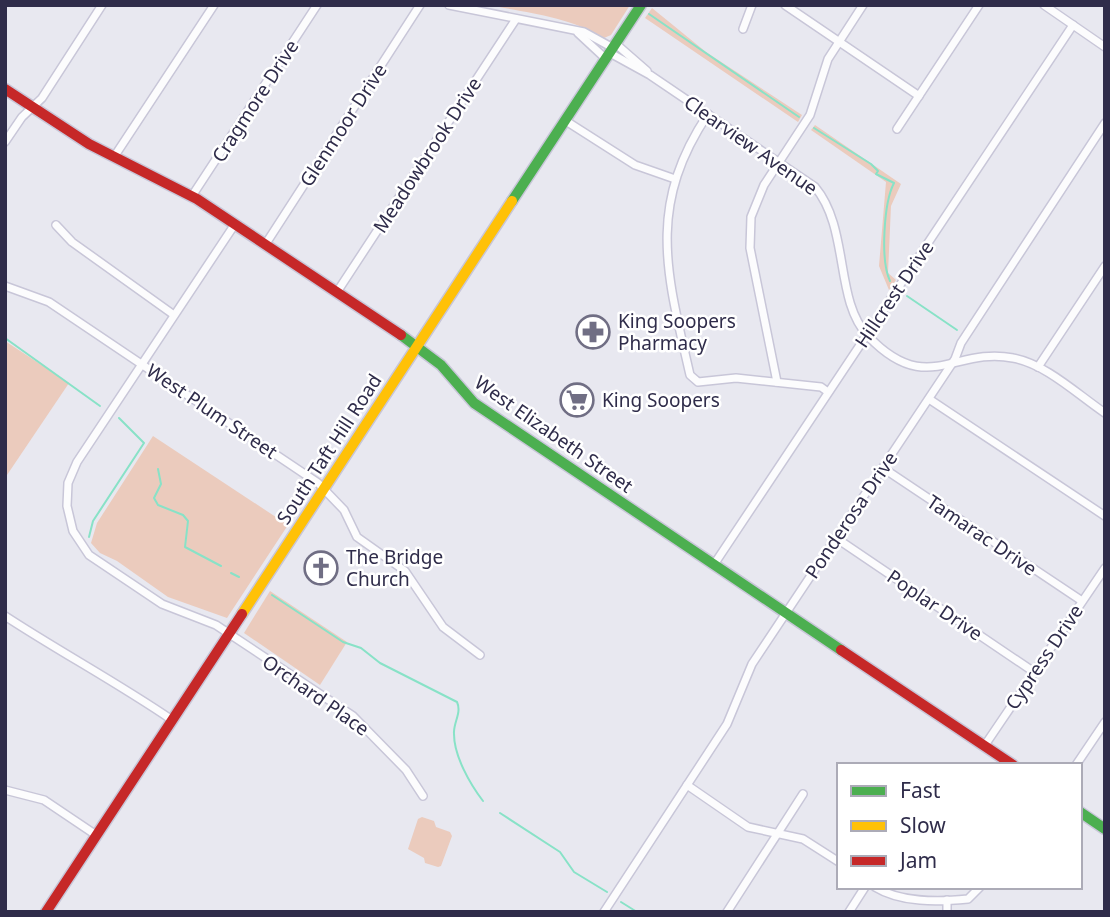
<svg xmlns="http://www.w3.org/2000/svg" width="1110" height="917" viewBox="0 0 1110 917" font-family="'Noto Sans',sans-serif">
	<rect width="100%" height="100%" fill="#e8e8f0"/>
	<g fill="#ebcbbd">
		<path d="M488,5H630L611,35L604,38C567,16 529,13 488,5Z"/>
		<polygon points="652,8 706,52 802,115 798,122 645,18"/>
		<polygon points="815,125 901,184 891,206 888,273 896,280 889,290 879,266 886,182 811,130"/>
		<polygon points="5,341 69,383 5,478"/>
		<polygon points="153,436 288,525 227,618 168,597 117,561 100,553 91,543 97,523"/>
		<polygon points="270,591 347,642 320,685 244,633"/>
		<polygon points="422,817 434,821 436,827 450,832 452,836 441,866 438,867 425,863 424,858 408,849 418,819"/>
	</g>
	<g fill="none" stroke-linecap="round" stroke-linejoin="round">
		<g stroke="#88e2c7" stroke-width="2">
			<polyline points="649,14 799,117"/>
			<path d="M814,128L871,164L878,171L876,174L894,183C884,202 880,260 890,281"/>
			<polyline points="907,296 957,330"/>
			<polyline points="5,338 100,406"/>
			<polyline points="158,469 161,484 154,498 158,505 183,515 188,521 185,547 221,566"/>
			<polyline points="89,537 93,521 144,443 119,418"/>
			<polyline points="231,573 239,577"/>
			<path d="M272,595L343,642L361,648L380,663L457,702C462,713 453,723 454,734C454,756 470,784 483,801"/>
			<polyline points="500,813 560,852 574,872 607,892"/>
			<polyline points="621,902 637,912"/>
		</g>
		<defs>
			<g id="street">
				<polyline points="449,5 584,32 613,48"/>
				<polyline points="785,5 919,96"/>
				<polyline points="1044,5 1105,47"/>
				<polyline points="743,29 752,5"/>
				<polyline points="578,33 606,59"/>
				<polyline points="616,44 647,71"/>
				<path d="M610,53L650,75L815,187C850,229 834,300 868,336C927,398 955,346 1013,358C1046,364 1077,394 1105,413"/>
				<path d="M708,114C646,207 667,274 690,375L698,382L736,378L821,387L828,392"/>
				<polyline points="566,121 635,165 675,179"/>
				<polyline points="897,129 979,5"/>
				<polyline points="5,142 22,117 42,98 102,5"/>
				<polyline points="114,157 214,5"/>
				<polyline points="192,196 317,5"/>
				<polyline points="235,224 77,462 68,483 67,506 73,531 89,555 162,604 216,625 353,716 406,770 423,796"/>
				<polyline points="56,225 72,242 174,315"/>
				<polyline points="265,245 420,5"/>
				<polyline points="5,286 49,302 318,483 344,510 357,537 405,571 443,627 480,655"/>
				<polyline points="337,292 516,19"/>
				<polyline points="1038,367 1105,266"/>
				<polyline points="777,382 750,248 751,217 764,185 810,115 828,59 863,5"/>
				<polyline points="929,399 1105,516"/>
				<polyline points="883,468 1082,601"/>
				<polyline points="836,538 1034,672"/>
				<polyline points="715,563 1073,25"/>
				<path d="M5,616C60,652 118,683 172,720"/>
				<polyline points="985,745 1105,568"/>
				<polyline points="1076,765 1105,722"/>
				<polyline points="687,785 748,827 803,839 839,862"/>
				<polyline points="5,790 44,800 96,835"/>
				<path d="M875,887C901,903 938,902 968,899L980,887"/>
				<polyline points="604,912 727,724 752,664 955,359 961,343 1105,123"/>
				<polyline points="727,912 803,794"/>
				<polyline points="849,912 865,887"/>
				<polyline points="947,912 947,900"/>
			</g>
			<g id="fast">
				<polyline points="512,201 641,5"/>
				<polyline points="401,335 441,365 474,403 841,650"/>
				<polyline points="1080,812 1105,829"/>
			</g>
			<polyline id="slow" points="242,614 512,201"/>
			<g id="jam">
				<polyline points="5,89 89,144 197,199 401,335"/>
				<polyline points="841,650 1013,765"/>
				<polyline points="46,912 242,614"/>
			</g>
		</defs>
		<use href="#street" stroke="#c8c6d8" stroke-width="10"/>
		<use href="#fast" stroke="#c8c6d8" stroke-width="13"/>
		<use href="#slow" stroke="#c8c6d8" stroke-width="13"/>
		<use href="#jam" stroke="#c8c6d8" stroke-width="13"/>
		<use href="#street" stroke="#fcfcfd" stroke-width="7"/>
		<use href="#fast" stroke="#4caf50" stroke-width="10"/>
		<use href="#slow" stroke="#ffc107" stroke-width="10"/>
		<use href="#jam" stroke="#c62828" stroke-width="10"/>
	</g>
	<defs>
		<symbol id="pharmacy-ring" viewBox="-11 -11 22 22"><circle r="9.5" fill="#fff" stroke="#706e84" stroke-width="1.5"/><path d="M-2-6h4v4h4v4h-4v4h-4v-4h-4v-4h4Z" fill="#706e84"/></symbol>
		<symbol id="supermarket-ring" viewBox="-11 -11 22 22"><circle r="9.5" fill="#fff" stroke="#706e84" stroke-width="1.5"/><path d="M-6-5.5h2.5l.6 2H6L4.5 2H-2.5L-4.4-4H-6ZM-1.5 3.2a1.3 1.3 0 1 0 .1 0ZM3 3.2a1.3 1.3 0 1 0 .1 0Z" fill="#706e84"/></symbol>
		<symbol id="church-ring" viewBox="-11 -11 22 22"><circle r="9.5" fill="#fff" stroke="#706e84" stroke-width="1.5"/><path d="M-1.2-6h2.4v3.5h3.3v2.4h-3.3V6h-2.4V-.1h-3.3v-2.4h3.3Z" fill="#706e84"/></symbol>
	</defs>
	<g fill-rule="evenodd">
		<use href="#pharmacy-ring" x="574" y="313" width="38" height="38"/>
		<use href="#supermarket-ring" x="558" y="381" width="38" height="38"/>
		<use href="#church-ring" x="302" y="549" width="38" height="38"/>
	</g>
	<g text-anchor="middle" dominant-baseline="central" stroke-width="5" stroke-linejoin="round" paint-order="stroke">
		<g font-size="19" fill="#2f2c4a" stroke="#fff">
			<text transform="translate(255 101) rotate(-57)">Cragmore Drive</text>
			<text transform="translate(343 125) rotate(-57)">Glenmoor Drive</text>
			<text transform="translate(751 145) rotate(35)">Clearview Avenue</text>
			<text transform="translate(427 155) rotate(-57)">Meadowbrook Drive</text>
			<text transform="translate(894 294) rotate(-56)">Hillcrest Drive</text>
			<text transform="translate(212 411) rotate(34)">West Plum Street</text>
			<text transform="translate(554 434) rotate(35)">West Elizabeth Street</text>
			<text transform="translate(329 449) rotate(-57)">South Taft Hill Road</text>
			<text transform="translate(851 515) rotate(-56)">Ponderosa Drive</text>
			<text transform="translate(982 535) rotate(34)">Tamarac Drive</text>
			<text transform="translate(935 605) rotate(34)">Poplar Drive</text>
			<text transform="translate(1044 657) rotate(-56)">Cypress Drive</text>
			<text transform="translate(316 695) rotate(35)">Orchard Place</text>
		</g>
		<g font-size="19" fill="#2f2c4a" stroke="#fff" text-anchor="start">
			<text x="618" y="321">King Soopers<tspan x="618" dy="22">Pharmacy</tspan></text>
			<text x="602" y="400">King Soopers</text>
			<text x="346" y="557">The Bridge<tspan x="346" dy="22">Church</tspan></text>
		</g>
	</g>
	<rect width="1110" height="917" fill="none" stroke="#2f2c4a" stroke-width="14"/>
	<rect x="837" y="763" width="245" height="126" fill="#ffffff" stroke="#acabb7" stroke-width="2"/>
	<rect x="851" y="786" width="35" height="10" fill="#4caf50" stroke="#acabb7" stroke-width="2"/>
	<text x="900" y="798" font-size="21" fill="#2f2c4a">Fast</text>
	<rect x="851" y="821" width="35" height="10" fill="#ffc107" stroke="#acabb7" stroke-width="2"/>
	<text x="900" y="833" font-size="21" fill="#2f2c4a">Slow</text>
	<rect x="851" y="856" width="35" height="10" fill="#c62828" stroke="#acabb7" stroke-width="2"/>
	<text x="900" y="868" font-size="21" fill="#2f2c4a">Jam</text>
</svg>
